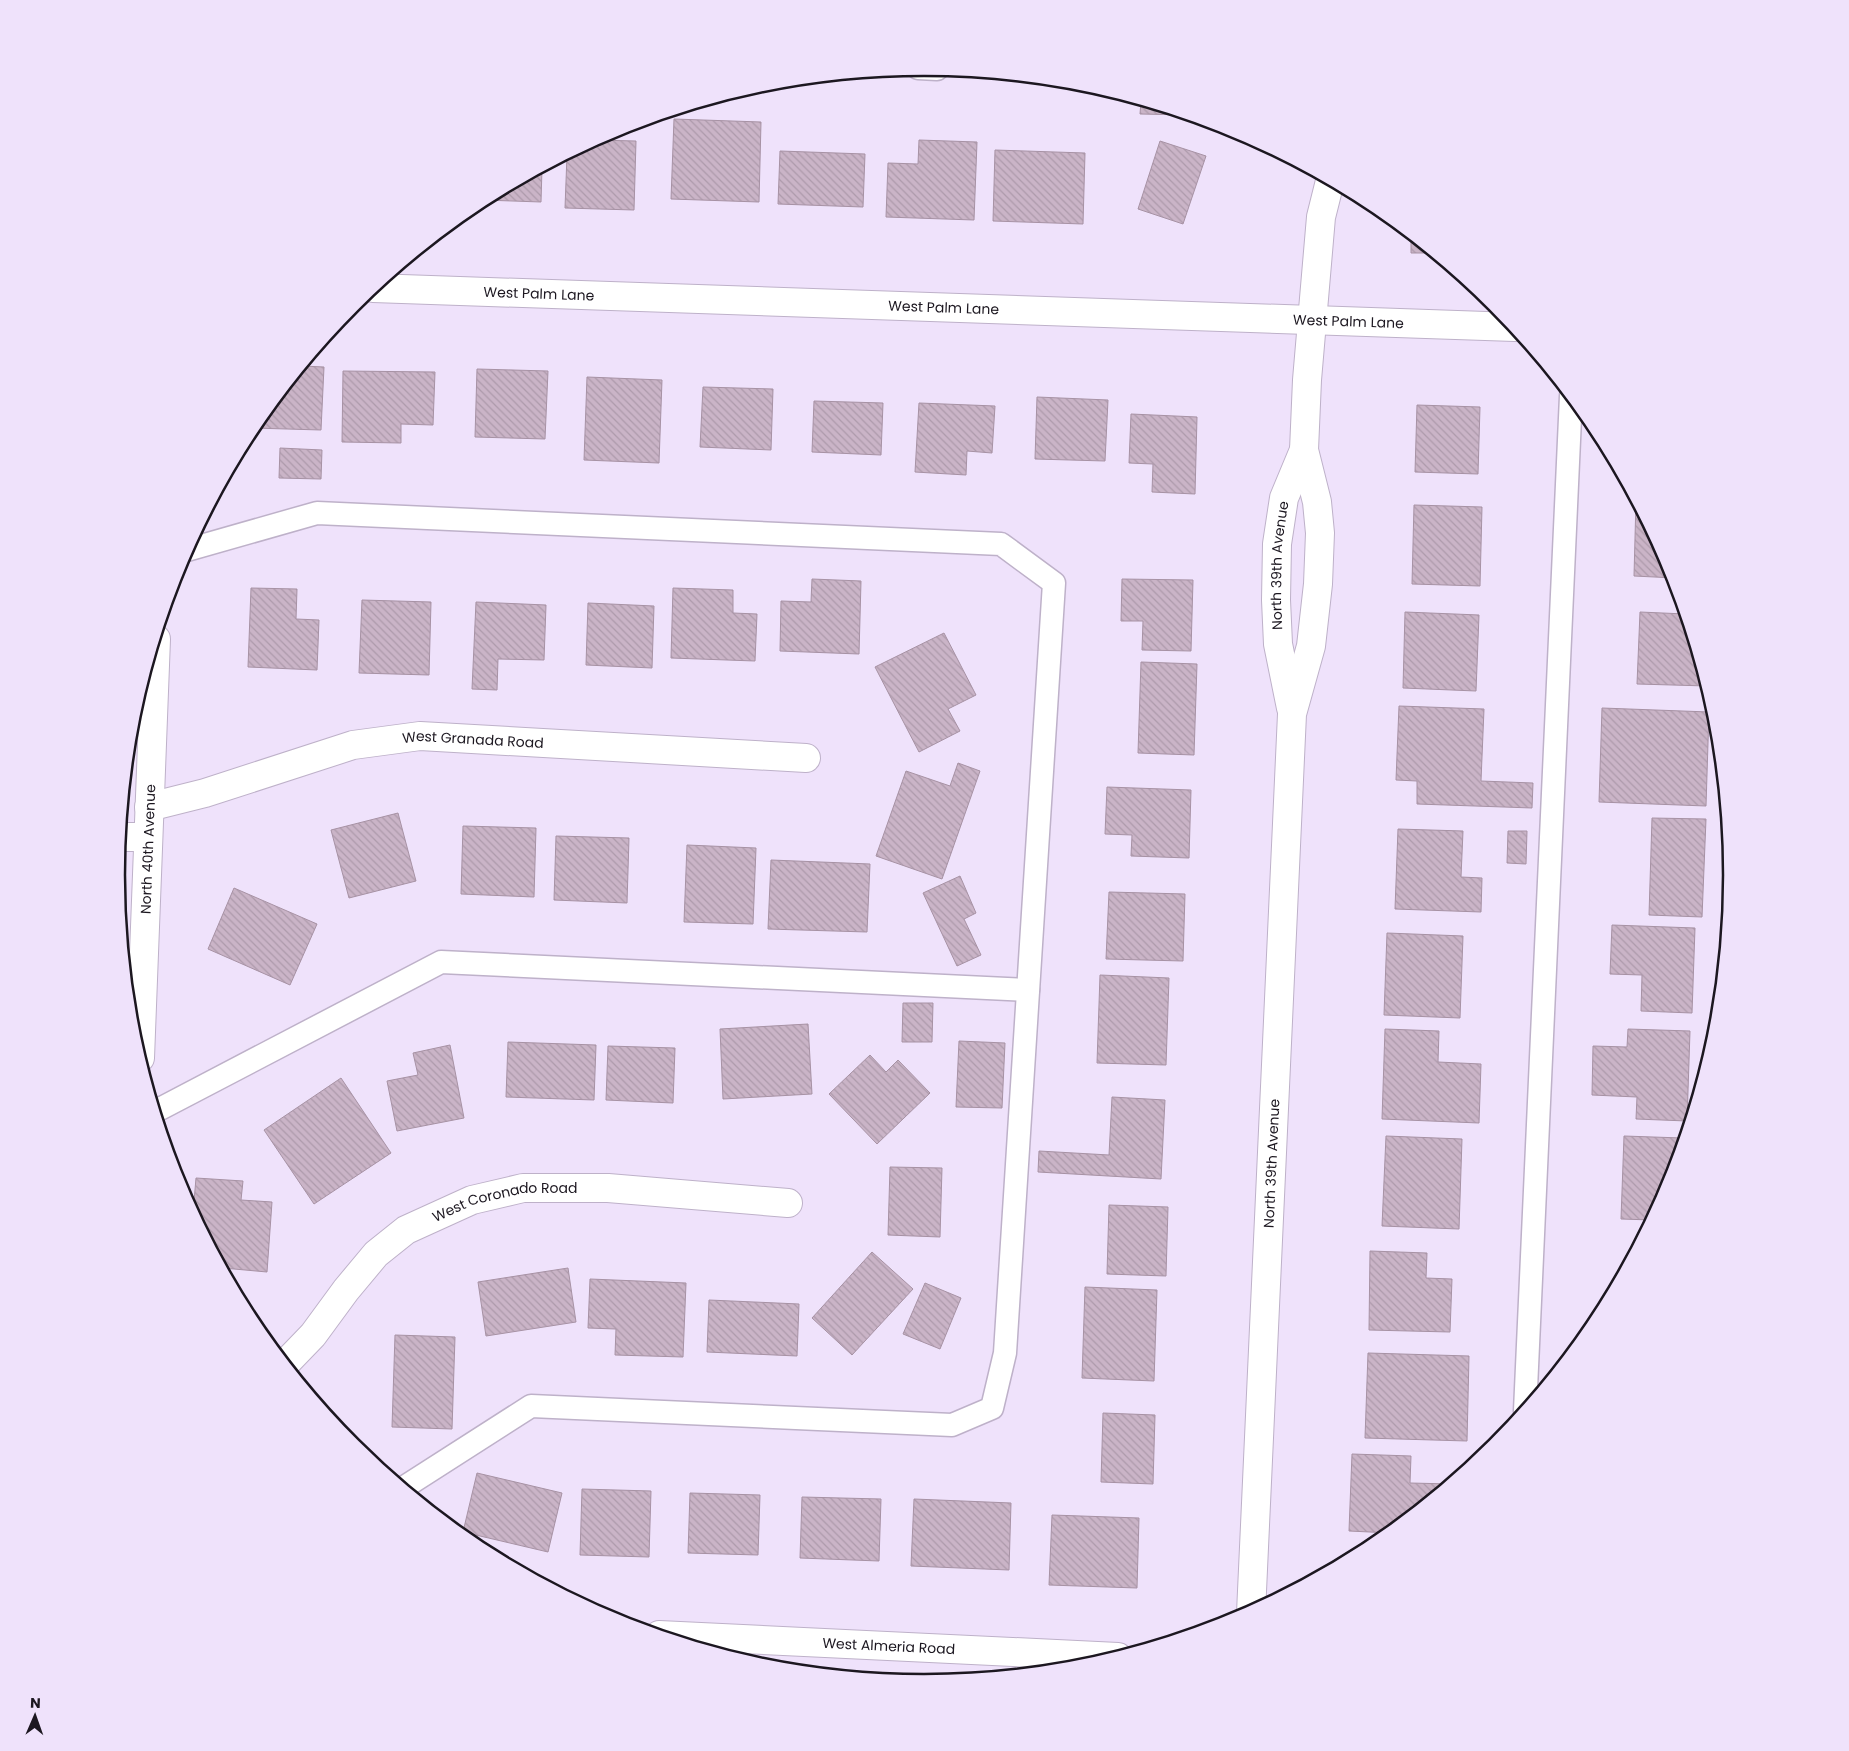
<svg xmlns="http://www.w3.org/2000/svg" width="1849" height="1751" viewBox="0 0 1849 1751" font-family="Poppins,sans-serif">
	<defs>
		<pattern id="building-back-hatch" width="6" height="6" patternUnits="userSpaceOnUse" patternTransform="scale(1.25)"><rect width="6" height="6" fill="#cab4c7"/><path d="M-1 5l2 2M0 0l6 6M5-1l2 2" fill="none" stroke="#ad9aab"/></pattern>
	</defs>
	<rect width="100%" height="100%" fill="#efe2fb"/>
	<g fill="url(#building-back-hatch)" stroke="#a792a4">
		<polygon points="1141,101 1189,115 1140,114"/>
		<polygon points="674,119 761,122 759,202 671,199"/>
		<polygon points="595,140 636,141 634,210 565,208 567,155"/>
		<polygon points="919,140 977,142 974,220 886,217 888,163 918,164"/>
		<polygon points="1160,141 1206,156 1183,224 1138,209"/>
		<polygon points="995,150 1085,153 1083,224 993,221"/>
		<polygon points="780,151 865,154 863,207 778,204"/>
		<polygon points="542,168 541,202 483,200"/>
		<polygon points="1411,235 1434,253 1411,253"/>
		<polygon points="302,366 324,367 321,430 252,428"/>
		<polygon points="477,369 548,371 545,439 475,437"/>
		<polygon points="343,371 435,372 433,425 401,424 401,443 342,442"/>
		<polygon points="587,377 662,380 659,463 584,460"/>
		<polygon points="703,387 773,389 771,450 700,447"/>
		<polygon points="1037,397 1108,400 1105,461 1035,459"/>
		<polygon points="814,401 883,403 881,455 812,452"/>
		<polygon points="919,403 995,406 992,453 967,451 966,475 915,472"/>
		<polygon points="1417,405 1480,407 1478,474 1415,472"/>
		<polygon points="1131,414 1197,417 1195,494 1152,492 1153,464 1129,463"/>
		<polygon points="280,448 322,450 321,479 279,478"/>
		<polygon points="1636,500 1671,567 1675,578 1634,576"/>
		<polygon points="1414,505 1482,507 1480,586 1412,584"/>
		<polygon points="812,579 861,581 859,654 780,651 781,601 811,602"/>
		<polygon points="1122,579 1193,580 1191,651 1142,650 1143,621 1121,621"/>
		<polygon points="251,588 297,589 296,619 319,620 317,670 248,667"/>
		<polygon points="673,588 733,590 733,613 757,614 755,661 671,658"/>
		<polygon points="362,600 431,602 429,675 359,673"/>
		<polygon points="476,602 546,605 544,660 498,659 497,690 472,689"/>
		<polygon points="588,603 654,606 652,668 586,665"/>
		<polygon points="1405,612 1479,615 1476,691 1403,688"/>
		<polygon points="1640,612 1685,614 1707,686 1637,684"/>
		<polygon points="944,633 976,695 948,709 960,731 919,752 875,667"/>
		<polygon points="1141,662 1197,664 1194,755 1138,753"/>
		<polygon points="1399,706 1484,709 1481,781 1533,783 1532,808 1417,804 1417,781 1396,780"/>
		<polygon points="1602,708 1709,712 1706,806 1599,802"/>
		<polygon points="958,763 980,771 942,879 876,856 906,771 950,786"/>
		<polygon points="1107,787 1191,790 1189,858 1131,856 1132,835 1105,834"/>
		<polygon points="398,813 416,881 349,898 331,830"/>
		<polygon points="1652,818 1706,819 1702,917 1649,915"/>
		<polygon points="463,826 536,828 534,897 461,894"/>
		<polygon points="1398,829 1463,831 1461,877 1482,878 1481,912 1395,909"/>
		<polygon points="1508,831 1527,831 1526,864 1507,863"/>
		<polygon points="556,836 629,838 627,903 554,900"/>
		<polygon points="687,845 756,848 753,924 684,922"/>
		<polygon points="771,860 870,864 867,932 768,929"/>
		<polygon points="960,876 976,913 964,919 981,955 957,966 923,893"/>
		<polygon points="234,888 317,924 290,985 208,949"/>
		<polygon points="1109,892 1185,894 1183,961 1106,959"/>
		<polygon points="1612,925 1695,928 1692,1013 1641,1011 1642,975 1610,974"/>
		<polygon points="1387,933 1463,936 1460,1018 1384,1015"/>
		<polygon points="1100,975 1169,978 1166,1065 1097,1063"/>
		<polygon points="903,1003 933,1003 932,1042 902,1042"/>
		<polygon points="808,1024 812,1094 723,1099 720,1029"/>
		<polygon points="1385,1029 1439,1031 1438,1062 1481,1064 1479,1123 1382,1119"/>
		<polygon points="1628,1029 1690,1031 1687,1121 1636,1119 1637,1097 1592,1095 1593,1046 1627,1047"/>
		<polygon points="959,1041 1005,1043 1002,1108 956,1107"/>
		<polygon points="508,1042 596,1045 594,1100 506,1097"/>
		<polygon points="450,1045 464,1118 397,1131 387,1081 418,1075 413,1053"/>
		<polygon points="608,1046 675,1048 673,1103 606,1100"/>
		<polygon points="870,1055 886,1072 898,1060 930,1093 877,1144 829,1094"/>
		<polygon points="341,1078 391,1153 314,1204 264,1130"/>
		<polygon points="1112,1097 1165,1100 1161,1179 1038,1172 1039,1151 1109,1155"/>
		<polygon points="1386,1136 1462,1139 1459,1229 1382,1226"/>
		<polygon points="1624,1136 1682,1138 1681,1150 1671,1185 1652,1220 1621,1219"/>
		<polygon points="890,1167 942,1168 940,1237 888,1235"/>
		<polygon points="196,1178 243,1181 241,1200 272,1202 267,1272 223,1268 193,1213"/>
		<polygon points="1109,1205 1168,1207 1166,1276 1107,1274"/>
		<polygon points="1630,1249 1636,1249 1629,1263"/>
		<polygon points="1370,1251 1427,1253 1426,1278 1452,1279 1450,1332 1369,1330"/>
		<polygon points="872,1252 913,1289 852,1355 812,1318"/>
		<polygon points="568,1268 576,1322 486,1336 478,1282"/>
		<polygon points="590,1279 686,1283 683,1357 615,1355 616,1329 588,1328"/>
		<polygon points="925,1283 961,1298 940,1349 903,1334"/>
		<polygon points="1085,1287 1157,1290 1154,1381 1082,1378"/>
		<polygon points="709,1300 799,1304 797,1356 707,1352"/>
		<polygon points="395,1335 455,1337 452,1429 392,1427"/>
		<polygon points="1368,1353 1469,1356 1467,1441 1365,1438"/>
		<polygon points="1103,1413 1155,1415 1153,1484 1101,1482"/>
		<polygon points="1352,1454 1411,1456 1410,1483 1451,1484 1391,1533 1349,1531"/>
		<polygon points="477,1473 562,1493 548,1552 463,1532"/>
		<polygon points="582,1489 651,1491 649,1557 580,1555"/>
		<polygon points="690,1493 760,1495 758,1555 688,1553"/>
		<polygon points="802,1497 881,1499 879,1561 800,1558"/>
		<polygon points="914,1499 1011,1503 1009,1570 911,1566"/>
		<polygon points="1052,1515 1139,1518 1137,1588 1049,1585"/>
	</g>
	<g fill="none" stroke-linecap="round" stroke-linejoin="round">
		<defs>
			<g id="service">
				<polyline points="918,68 937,69"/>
				<polyline points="187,550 317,513 1001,544 1054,583 1005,1353 992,1408 952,1425 531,1406 403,1488"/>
				<polyline points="156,1111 441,962 1028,990"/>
				<polyline points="1525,1411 1571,396"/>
			</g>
			<g id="minor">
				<path id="s1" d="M373,288L1515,327"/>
				<path id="s2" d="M149,807L205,793L353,745L420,736L806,758"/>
				<polyline points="120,837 148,837"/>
				<path id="s3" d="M140,1058L156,639"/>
				<path id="s4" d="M285,1364L313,1335L346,1290L376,1254L406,1230L472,1200L523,1188H608L788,1203"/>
				<path id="s5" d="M659,1635L1118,1657"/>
			</g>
			<g id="tertiary">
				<path id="s6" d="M1291,708L1278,644L1276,600L1277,544L1284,498L1304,450"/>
				<path id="s7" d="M1251,1613L1292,714L1311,646L1318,584L1320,533L1317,502L1304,450L1307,380L1321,217L1330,181"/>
			</g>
		</defs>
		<use href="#service" stroke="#beb1c9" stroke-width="25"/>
		<use href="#minor" stroke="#beb1c9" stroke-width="30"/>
		<use href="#tertiary" stroke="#beb1c9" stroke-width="30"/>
		<use href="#service" stroke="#fff" stroke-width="22"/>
		<use href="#minor" stroke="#fff" stroke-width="28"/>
		<use href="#tertiary" stroke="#fff" stroke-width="28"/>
	</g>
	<g text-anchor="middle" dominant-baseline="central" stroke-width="4" stroke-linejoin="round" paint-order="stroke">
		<g font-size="14" fill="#1c1720" stroke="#efe2fb">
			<text stroke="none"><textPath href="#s1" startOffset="166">West Palm Lane</textPath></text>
			<text stroke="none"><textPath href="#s1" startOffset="571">West Palm Lane</textPath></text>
			<text stroke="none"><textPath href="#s1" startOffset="976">West Palm Lane</textPath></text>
			<text stroke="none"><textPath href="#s6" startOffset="144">North 39th Avenue</textPath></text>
			<text stroke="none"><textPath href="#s2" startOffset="334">West Granada Road</textPath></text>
			<text stroke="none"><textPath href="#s3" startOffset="209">North 40th Avenue</textPath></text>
			<text stroke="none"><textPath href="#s7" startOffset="450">North 39th Avenue</textPath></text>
			<text stroke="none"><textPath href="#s4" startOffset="286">West Coronado Road</textPath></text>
			<text stroke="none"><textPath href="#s5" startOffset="230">West Almeria Road</textPath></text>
		</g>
	</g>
	<path d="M0 0H1849V1751H0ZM125 875a799 799 0 1 1 1598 0a799 799 0 1 1-1598 0Z" fill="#efe2fb" fill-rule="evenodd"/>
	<path fill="none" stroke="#1c1720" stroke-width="2.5" d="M125 875a799 799 0 1 1 1598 0a799 799 0 1 1-1598 0Z"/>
	<g transform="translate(35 1716) rotate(2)" stroke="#efe2fb" stroke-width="4" paint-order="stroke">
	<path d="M0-4L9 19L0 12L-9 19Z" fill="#1c1720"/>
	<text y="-8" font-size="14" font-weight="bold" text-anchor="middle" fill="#1c1720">N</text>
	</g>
</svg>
